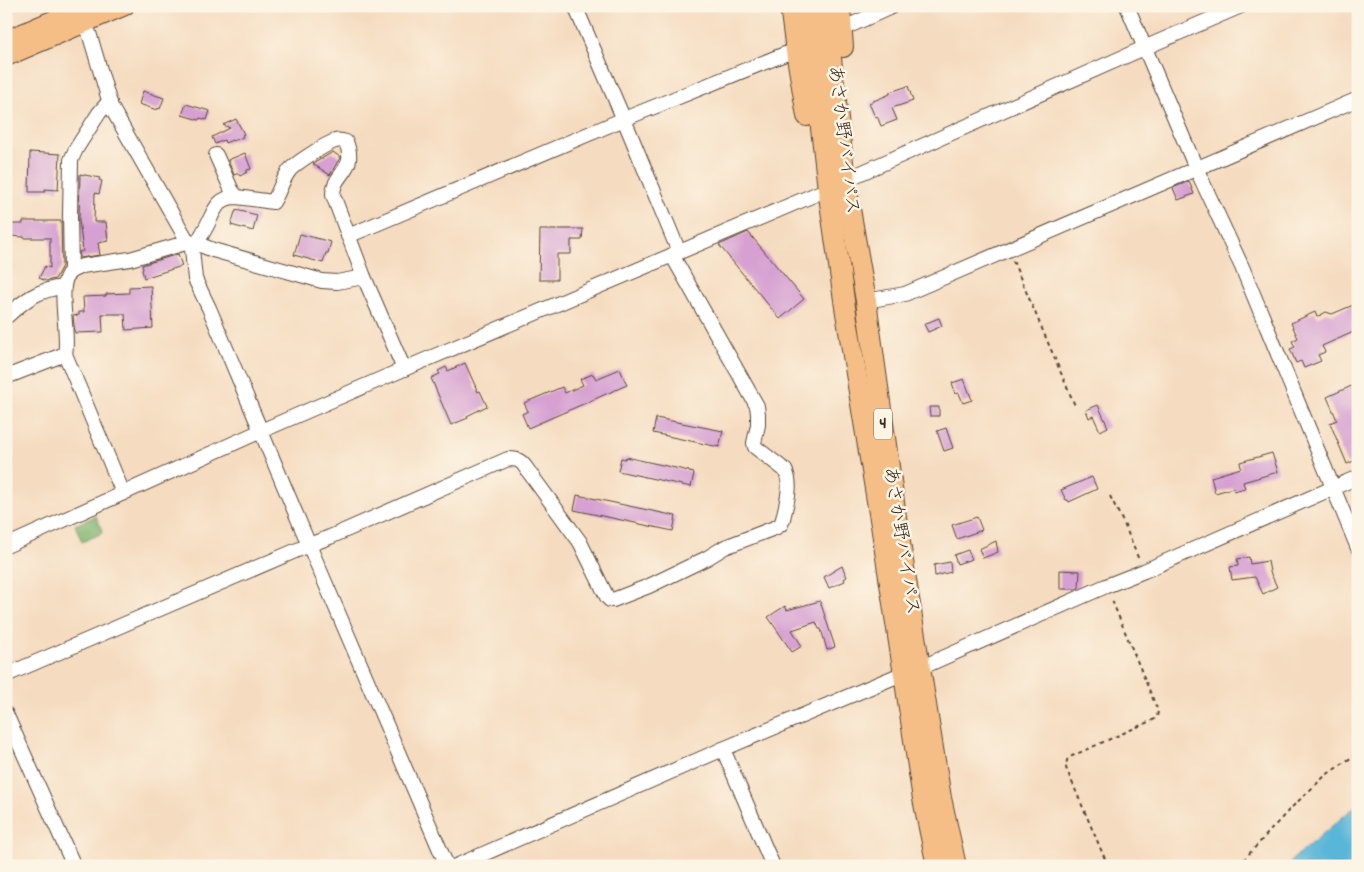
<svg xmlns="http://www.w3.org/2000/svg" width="1364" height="872" viewBox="0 0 1364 872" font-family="Dekko,'Klee One',sans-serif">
	<rect width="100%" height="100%" fill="#fcf5e5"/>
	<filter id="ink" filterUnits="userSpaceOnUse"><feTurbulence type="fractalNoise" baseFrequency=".02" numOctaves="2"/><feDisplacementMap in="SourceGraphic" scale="10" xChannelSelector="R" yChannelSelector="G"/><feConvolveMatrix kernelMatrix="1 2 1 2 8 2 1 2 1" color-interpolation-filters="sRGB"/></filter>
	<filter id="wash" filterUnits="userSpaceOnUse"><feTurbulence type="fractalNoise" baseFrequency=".0096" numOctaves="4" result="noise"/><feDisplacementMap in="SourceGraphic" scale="20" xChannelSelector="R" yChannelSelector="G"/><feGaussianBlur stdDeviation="1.12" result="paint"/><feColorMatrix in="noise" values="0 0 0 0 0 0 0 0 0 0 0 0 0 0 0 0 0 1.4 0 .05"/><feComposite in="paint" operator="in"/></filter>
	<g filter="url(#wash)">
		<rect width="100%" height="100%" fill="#f5dbbf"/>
		<polygon fill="#7eb470" stroke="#5c6f47" points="96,516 103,533 82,542 75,525"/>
		<polygon fill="#5ab6d8" stroke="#4a707b" points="1358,804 1358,864 1356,866 1288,866 1293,859"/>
		<g id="blocks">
			<g fill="#d6a0d2">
				<polygon points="908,86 913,101 892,108 897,120 881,126 877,116 875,117 869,103 890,94 890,92"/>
				<polygon points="143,91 164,98 160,109 158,108 157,110 139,104"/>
				<polygon points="186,104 210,111 207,120 200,118 199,120 182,115"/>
				<polygon points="236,119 244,134 242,135 243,137 233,141 232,140 225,143 224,140 215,144 212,137 230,128 223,125"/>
				<polygon points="30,152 60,154 58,190 45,189 45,192 29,192"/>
				<polygon points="333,152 340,157 340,158 330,175 313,164 316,162"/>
				<polygon points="245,153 251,169 247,170 247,172 240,176 238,173 234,175 228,160"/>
				<polygon points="80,174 100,178 99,180 102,181 99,194 95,193 94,222 106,222 108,241 98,243 100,255 80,258 79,252 83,251 79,220"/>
				<polygon points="1189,181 1194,194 1178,200 1173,188"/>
				<polygon points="236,210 257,215 253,231 231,225 235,212 236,212"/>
				<polygon points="23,221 61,221 62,266 55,279 46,281 39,278 45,266 50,268 50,238 24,238 24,237 10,236 10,224 23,224"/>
				<polygon points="557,229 583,229 582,240 571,240 571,254 557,254 557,280 539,280 540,230 557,230"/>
				<polygon points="748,232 804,299 780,319 719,245"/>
				<polygon points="300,234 331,242 328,253 326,253 323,263 294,255"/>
				<polygon points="178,254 182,266 144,278 142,270 143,269 142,265"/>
				<polygon points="151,286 153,328 126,330 125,314 102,314 103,332 75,333 73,316 79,315 79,312 84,312 83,297 106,296 106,294 129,293 129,287"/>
				<polygon points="1358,303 1358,330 1322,346 1325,352 1318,355 1321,361 1304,368 1301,361 1296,363 1290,349 1295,347 1292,341 1298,338 1291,323 1315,312 1317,317 1326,312 1332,314"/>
				<polygon points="939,318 942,326 928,332 924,324"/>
				<polygon points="465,363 478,392 480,391 487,406 467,416 468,418 451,425 431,378 440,374 438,371 446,367 448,371"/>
				<polygon points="620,369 627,385 528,428 522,414 528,411 524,403 562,387 565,393 583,385 580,379 593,374 596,379"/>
				<polygon points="964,379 972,400 963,403 959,393 956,394 952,383"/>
				<polygon points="1358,383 1358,459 1347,464 1330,423 1337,420 1327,397"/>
				<polygon points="1098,405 1108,427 1100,431 1093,416 1089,418 1086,410"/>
				<polygon points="929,407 939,407 939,416 930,416"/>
				<polygon points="656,418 723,431 719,447 653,433"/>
				<polygon points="946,428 953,448 944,451 937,431"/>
				<polygon points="1272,453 1278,472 1243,482 1245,488 1234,491 1233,488 1215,493 1211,477 1241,468 1240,462"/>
				<polygon points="626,457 689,471 689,472 694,473 691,487 618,471 621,458 625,459"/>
				<polygon points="1092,477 1097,489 1069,502 1068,500 1066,500 1061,490"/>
				<polygon points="577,495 676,516 673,531 574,510"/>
				<polygon points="977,517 982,530 957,539 952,525"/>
				<polygon points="996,541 998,552 983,558 979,549"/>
				<polygon points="968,550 972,559 957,564 954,555"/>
				<polygon points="1249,557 1250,564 1268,561 1270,572 1277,587 1263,594 1255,577 1232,580 1230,567 1238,566 1237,559"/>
				<polygon points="950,562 951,572 935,576 934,565"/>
				<polygon points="842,566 847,577 844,579 845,581 829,588 824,577"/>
				<polygon points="1060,570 1080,571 1079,588 1077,589 1060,589"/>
				<polygon points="820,601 835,647 827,650 821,629 819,629 816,622 792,630 802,646 792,652 768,617 785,606 787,610"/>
			</g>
		</g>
	</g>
	<g filter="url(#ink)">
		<use href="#blocks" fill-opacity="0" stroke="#574536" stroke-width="1"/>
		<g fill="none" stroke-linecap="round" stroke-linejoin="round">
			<defs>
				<g id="minor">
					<polyline points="575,6 628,129 679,252"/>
					<polyline points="1127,6 1196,168 1242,267 1358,548"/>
					<polyline points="82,15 90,36 111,107 192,249 195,279 209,308 309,545 447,866"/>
					<polyline points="851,25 893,6"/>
					<path d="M110,103L106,105L99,113L76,149L71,160L70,215L71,271C55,283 70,333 65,354L123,493"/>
					<polyline points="216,155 232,191 237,197"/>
					<polyline points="348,236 624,119 785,54"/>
					<path d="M198,244C199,238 202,235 205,229C214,214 215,197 237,197L273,202C279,193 282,180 289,171C295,163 326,144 335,141C339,140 343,141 346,142C358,171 333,172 333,195L364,277L404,369"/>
					<polyline points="71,271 82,266 130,259 189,242 198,244 213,250 322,281 337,282 364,277"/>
					<polyline points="866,301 905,294 1358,99"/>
					<path d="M6,317C25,300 37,290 63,287"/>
					<polyline points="6,377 65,354"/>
					<polyline points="6,546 261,431 404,369 828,189 845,180 1144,48 1241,6"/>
					<path d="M6,675L309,545L330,537L508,459C517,459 521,460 526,468L580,542L607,597L610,600H613L649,586L707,558L725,547L777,527L781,524L783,519C786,504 793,485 785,470L755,447L754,443L758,425V414L757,406L672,255"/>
					<polyline points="6,714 74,866"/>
					<polyline points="723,749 773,866"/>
					<polyline points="456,866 723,749 904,673 920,668 1106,586 1144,571 1358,477"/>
				</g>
				<g id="major">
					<polyline points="6,40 85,6"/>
					<polyline points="6,57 125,6"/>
				</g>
				<g id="highway">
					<polyline points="790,6 796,51 807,116"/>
					<polyline points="807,6 828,189 845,307 881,525 923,799 937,866"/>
					<polyline points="825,6 845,180 866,301 897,524 941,798 956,866"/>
					<polyline points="840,6 843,47"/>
				</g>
			</defs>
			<use href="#minor" stroke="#574536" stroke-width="16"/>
			<use href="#major" stroke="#574536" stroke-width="20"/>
			<use href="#highway" stroke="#574536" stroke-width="22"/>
			<g stroke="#574536" stroke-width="2" stroke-dasharray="4 4" stroke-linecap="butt">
				<polyline points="1013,261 1076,408"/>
				<polyline points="1110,496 1125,526 1139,560"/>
				<polyline points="1108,866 1066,768 1067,760 1072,756 1155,719 1157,717 1158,711 1111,598"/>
				<polyline points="1238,866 1289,810 1326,775 1358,753"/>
			</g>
			<use href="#minor" stroke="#fff" stroke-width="14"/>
			<use href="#major" stroke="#f5be86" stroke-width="18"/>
			<use href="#highway" stroke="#f5be86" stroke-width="20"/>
		</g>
	</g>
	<g text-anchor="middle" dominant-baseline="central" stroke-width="5" stroke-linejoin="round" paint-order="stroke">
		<rect fill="#fcf5e5" stroke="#75675a" stroke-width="1" x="874" y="408.5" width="18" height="31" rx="4"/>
		<g font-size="18" font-weight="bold" fill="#3b2a1e">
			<text x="883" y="424">4</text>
		</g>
		<g font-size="19" fill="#3b2a1e" stroke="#fcf5e5">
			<text transform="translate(842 140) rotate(83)">あさか野バイパス</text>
			<text transform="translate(900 541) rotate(81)">あさか野バイパス</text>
		</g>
	</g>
	<rect width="1364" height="872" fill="none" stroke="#fcf5e5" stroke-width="25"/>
</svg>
